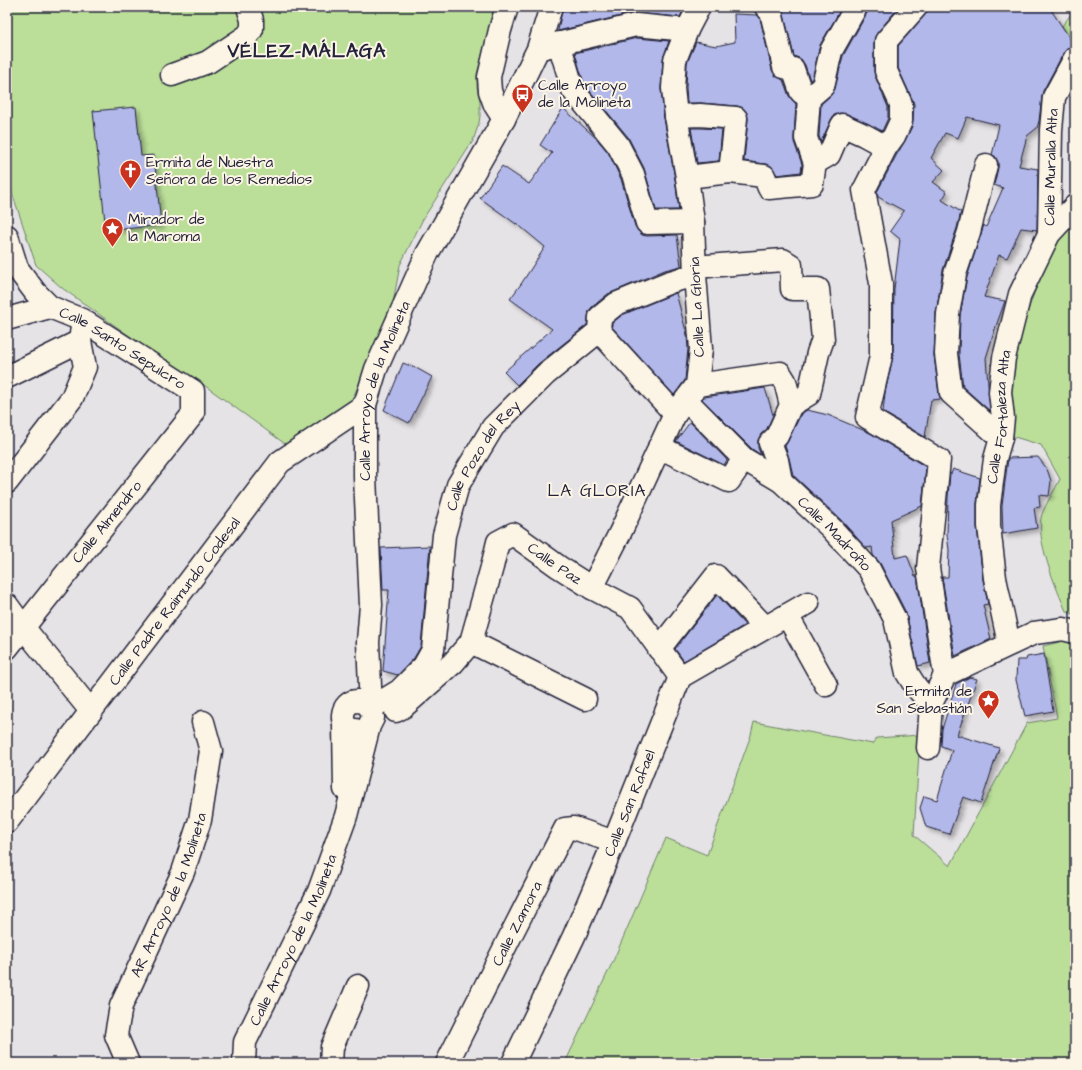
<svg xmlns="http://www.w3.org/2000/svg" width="1082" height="1070" viewBox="0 0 1082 1070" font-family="'Architects Daughter',sans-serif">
	<defs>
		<filter id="shadow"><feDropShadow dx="3.5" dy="3.5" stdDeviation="2" flood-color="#0004"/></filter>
	</defs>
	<rect width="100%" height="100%" fill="#e6e3e6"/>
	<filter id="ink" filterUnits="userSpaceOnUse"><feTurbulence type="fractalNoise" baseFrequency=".025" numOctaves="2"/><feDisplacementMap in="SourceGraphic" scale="8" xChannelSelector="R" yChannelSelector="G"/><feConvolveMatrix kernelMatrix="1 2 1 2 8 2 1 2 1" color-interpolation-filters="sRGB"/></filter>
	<g filter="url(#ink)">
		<g fill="#bbdf99" stroke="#6e806a">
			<polygon points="7,7 495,7 477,74 477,87 480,101 480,116 479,123 473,141 423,219 400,265 391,314 350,404 288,446 204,385 190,379 62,288 36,265 7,177"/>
			<polygon points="1075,9 1075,46 1062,26"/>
			<path d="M1075,218V615L1066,611C1057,590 1034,537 1042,514C1046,503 1055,490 1060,479L1041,445L1011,436L1012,355L1047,257Z"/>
			<polygon points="1068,640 1075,644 1075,1063 565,1063 614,959 666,838 707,855 751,735 754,722 873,744 877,738 920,735 914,835 950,866 1027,723 1057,718 1043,646"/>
		</g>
		<g fill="#b2b8e9" stroke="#22223b" filter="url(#shadow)">
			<polygon points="563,7 685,7 680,17 633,13 558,31 559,25"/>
			<polygon points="782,7 842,7 820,45 812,79 810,80 805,65 801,59 794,56"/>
			<polygon points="868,7 899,7 877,33 874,41 874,71 875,76 888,107 888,118 882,131 847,114 840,113 834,115 831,120 821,142 819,136 821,104 831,95 835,89 843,56 867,13"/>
			<polygon points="928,7 1049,7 1075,46 1069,47 1064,52 1043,91 1042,96 1039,121 1037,128 1027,136 1019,166 1038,169 1037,230 1021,228 1007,258 999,255 984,297 1005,301 995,329 986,358 990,411 963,387 959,354 960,315 967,277 984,225 986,227 1003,188 994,185 998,168 998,162 995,156 992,155 999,125 967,117 958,138 945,133 931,158 944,170 933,182 947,192 942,200 961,212 957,228 943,270 936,313 934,355 939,395 941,399 931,400 925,437 883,412 885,393 893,356 894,289 900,239 890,231 904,211 878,197 877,192 897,154 905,141 912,126 913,121 914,104 912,99 898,68 898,46 925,15 928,10"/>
			<polygon points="734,14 757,15 760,18 772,70 776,76 783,80 789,96 796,104 794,137 794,142 802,164 801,172 777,175 771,166 765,164 744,161 748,119 747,113 743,108 737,106 701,103 687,103 686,88 687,63 696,42 716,46 735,42"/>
			<polygon points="637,38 669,41 663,59 661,89 664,118 675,179 679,210 656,210 644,168 628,137 584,84 575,53"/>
			<polygon points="136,107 141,156 154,155 161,225 106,231 93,111"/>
			<polygon points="563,108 597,139 596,138 608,152 621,179 635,226 638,231 642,235 647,236 677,235 681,266 665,270 608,294 592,307 589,311 587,325 538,364 517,385 504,372 552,329 510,299 521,284 545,247 516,223 516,224 480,198 502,166 529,184 552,153 540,145"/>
			<polygon points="691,128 700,128 722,129 719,161 697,163"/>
			<polygon points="676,293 687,335 688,349 685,380 674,395 612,327 612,323 622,315"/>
			<polygon points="403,363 418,369 432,377 409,423 384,410"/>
			<polygon points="765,388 773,415 767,429 761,434 758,440 758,448 761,455 752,449 702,399 704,397"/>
			<polygon points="807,410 828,415 870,433 926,467 922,506 891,520 895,558 907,555 915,576 917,576 930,663 918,666 906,613 896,593 895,593 880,563 873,555 872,547 866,548 840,519 793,475 789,458 785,446 788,441 801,414"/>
			<polygon points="690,422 727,460 724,465 676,441"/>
			<polygon points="1038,457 1047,469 1051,481 1049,496 1039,495 1040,507 1034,508 1037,528 1003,534 1002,506 1008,458"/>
			<polygon points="953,469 980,478 977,503 977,527 983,580 988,604 983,605 991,639 955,656 942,577 948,577 949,550 947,535 948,497 950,473 951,474"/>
			<polygon points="430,546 421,646 414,658 398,675 383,671 389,590 383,590 381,548"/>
			<polygon points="717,595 745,625 684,661 675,649"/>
			<polygon points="1044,654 1053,711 1025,716 1016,680 1017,660 1026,660 1027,657"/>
			<polygon points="970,677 977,679 957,735 999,748 981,803 963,797 949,834 926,827 920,808 924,796 937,800 952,750 941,746 942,729 956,684"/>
		</g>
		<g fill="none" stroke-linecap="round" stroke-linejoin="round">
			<defs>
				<g id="street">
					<polyline points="766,7 771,12 784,67 793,69 801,92 809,98"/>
					<polyline points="916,7 886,41 886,71 901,104 901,121 894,136 886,147 864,190 881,283 881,356 867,417 939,460 928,568 945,675"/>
					<polyline points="559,43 573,90 618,145 633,174 647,223 693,222"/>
					<polyline points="545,47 636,25 687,30"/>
					<polyline points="172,75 208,62 247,36 252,29 252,20 248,7"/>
					<polyline points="809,98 823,86 831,51 856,7"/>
					<polyline points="809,98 806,138 815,163"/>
					<polyline points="676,116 700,115 736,118 730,172"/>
					<polyline points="504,119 495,105 490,91 489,77 500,30 507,7"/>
					<polyline points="815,163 829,155 842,125 864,135 886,147"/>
					<polyline points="986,165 969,232 955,274 948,314 946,354 951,393 1001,438"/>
					<polyline points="687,177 730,172 764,176 769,188 812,184 815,163"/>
					<path id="s1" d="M1049,234L1051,130L1054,97L1075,58"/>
					<path id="s2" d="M7,236L17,268L35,292L50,307L82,320L193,391V414L7,648"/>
					<polyline points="695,267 783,260 791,265 792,289 818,289 823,339 818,353 809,394 791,405"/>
					<polyline points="7,319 50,307"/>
					<polyline points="599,331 675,414"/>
					<polyline points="7,377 80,341 82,327"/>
					<polyline points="697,385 780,373 785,381 791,405 777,436 770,443 777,460 781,481"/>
					<path id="s3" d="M686,400L744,459L781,481L831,528L869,569L895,619L907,673L916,687L931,704"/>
					<polyline points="659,447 729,481 744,459"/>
					<polyline points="7,482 72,398 85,367 80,341"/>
					<polyline points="592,588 620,533 675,414 697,385 701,349 695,275 693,222 687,177 676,116 673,88 675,60 687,30 699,7"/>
					<polyline points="7,605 23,627 91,711"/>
					<polyline points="787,615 826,685"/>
					<polyline points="471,642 585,699"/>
					<path id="s4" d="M1009,644L995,578L989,526V505L995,459L1001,438L1003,418L1000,392L1004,358L1020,294L1049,234L1075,206"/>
					<polyline points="659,649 716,576 765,627"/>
					<path id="s5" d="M371,708L399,691L424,666L433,650L444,535L458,485L493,427L546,374L599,331L600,317L616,304L670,282L695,275"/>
					<path id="s6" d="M396,711L403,707L453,663L471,642L492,567L498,542L513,534L559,567L592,588L630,608L680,677"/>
					<polyline points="344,724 345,789"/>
					<path d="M355,730C337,729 340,700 358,701C360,702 362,701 364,702C366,703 369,707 371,708"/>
					<polyline points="928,748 931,704 945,675 1034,633 1063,629 1075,632"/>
					<path id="s7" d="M7,822L280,462L365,405"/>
					<path id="s8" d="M128,1063L116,1035L121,1006L183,872L200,820L211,751L203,722"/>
					<path id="s9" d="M244,1063L245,1042L319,891L346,816L369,726L373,718L371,708L368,642L371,605L365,477V405L376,369L427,254L504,119L538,49L551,7"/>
					<polyline points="331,1063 332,1047 358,986"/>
					<path id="s10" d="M447,1063L513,931L565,829L574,828L614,842"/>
					<path id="s11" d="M513,1063L574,936L614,842L680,677L808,603"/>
				</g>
			</defs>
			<use href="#street" stroke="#22223b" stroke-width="25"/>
			<use href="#street" stroke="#fcf5e5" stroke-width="22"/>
		</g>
	</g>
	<defs>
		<symbol id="bus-pin" viewBox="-11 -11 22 30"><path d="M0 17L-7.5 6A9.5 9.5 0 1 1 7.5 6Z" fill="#c8321e" stroke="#fcf5e5"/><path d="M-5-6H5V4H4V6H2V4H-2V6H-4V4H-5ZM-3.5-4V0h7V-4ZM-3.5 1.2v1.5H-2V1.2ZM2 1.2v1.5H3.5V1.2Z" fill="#fff"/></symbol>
		<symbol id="church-pin" viewBox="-11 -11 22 30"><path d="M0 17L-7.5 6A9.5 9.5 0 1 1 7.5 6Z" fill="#c8321e" stroke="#fcf5e5"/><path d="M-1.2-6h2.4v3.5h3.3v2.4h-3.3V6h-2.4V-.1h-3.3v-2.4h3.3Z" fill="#fff"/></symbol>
		<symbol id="sight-pin" viewBox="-11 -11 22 30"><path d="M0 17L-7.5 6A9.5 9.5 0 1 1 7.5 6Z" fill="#c8321e" stroke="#fcf5e5"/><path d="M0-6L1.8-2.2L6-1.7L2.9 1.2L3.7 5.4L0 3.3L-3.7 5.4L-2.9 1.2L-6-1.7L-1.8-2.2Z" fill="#fff"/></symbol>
	</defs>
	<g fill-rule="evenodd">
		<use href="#bus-pin" x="510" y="82" width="25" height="34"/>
		<use href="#church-pin" x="118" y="158" width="25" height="34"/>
		<use href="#sight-pin" x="100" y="216" width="25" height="34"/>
		<use href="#sight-pin" x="976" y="688" width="25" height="34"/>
	</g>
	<g text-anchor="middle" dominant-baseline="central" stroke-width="4" stroke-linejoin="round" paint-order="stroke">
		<g font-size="15" fill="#22223b" stroke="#fcf5e5" text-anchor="start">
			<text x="538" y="85">Calle Arroyo<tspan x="538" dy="17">de la Molineta</tspan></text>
			<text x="146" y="162">Ermita de Nuestra<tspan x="146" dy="17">Señora de los Remedios</tspan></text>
			<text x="128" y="219">Mirador de<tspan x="128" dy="17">la Maroma</tspan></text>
			<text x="972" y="691" text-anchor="end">Ermita de<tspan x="972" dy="17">San Sebastián</tspan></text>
		</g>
		<g font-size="15" fill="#22223b" stroke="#fcf5e5">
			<text stroke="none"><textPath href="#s1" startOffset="67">Calle Muralla Alta</textPath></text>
			<text transform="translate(697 307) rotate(-93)">Calle La Gloria</text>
			<text stroke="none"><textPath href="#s2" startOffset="168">Calle Santo Sepulcro</textPath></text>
			<text stroke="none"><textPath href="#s9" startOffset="702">Calle Arroyo de la Molineta</textPath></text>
			<text stroke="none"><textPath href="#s4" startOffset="230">Calle Fortaleza Alta</textPath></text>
			<text stroke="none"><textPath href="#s5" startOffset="292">Calle Pozo del Rey</textPath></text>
			<text transform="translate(107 522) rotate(-51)">Calle Almendro</text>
			<text stroke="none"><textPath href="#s3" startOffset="201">Calle Madroño</textPath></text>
			<text stroke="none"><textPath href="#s6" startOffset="274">Calle Paz</textPath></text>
			<text stroke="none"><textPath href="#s7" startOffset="277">Calle Padre Raimundo Codesal</textPath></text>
			<text stroke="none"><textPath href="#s11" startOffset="285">Calle San Rafael</textPath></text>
			<text stroke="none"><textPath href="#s8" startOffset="181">AR Arroyo de la Molineta</textPath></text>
			<text stroke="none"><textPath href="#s10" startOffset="156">Calle Zamora</textPath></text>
			<text stroke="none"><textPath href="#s9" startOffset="134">Calle Arroyo de la Molineta</textPath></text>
		</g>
		<g font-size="17" letter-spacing="1" fill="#22223b" stroke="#fcf5e5">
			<text x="597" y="491">LA GLORIA</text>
		</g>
		<g font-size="19" font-weight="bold" letter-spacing="1" fill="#22223b" stroke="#fcf5e5">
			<text x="307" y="51">VÉLEZ-MÁLAGA</text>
		</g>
	</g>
	<rect width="1082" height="1070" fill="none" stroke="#fcf5e5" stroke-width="24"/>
	<rect x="12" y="12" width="1058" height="1046" fill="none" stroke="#22223b" stroke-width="1.5" filter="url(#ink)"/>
</svg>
